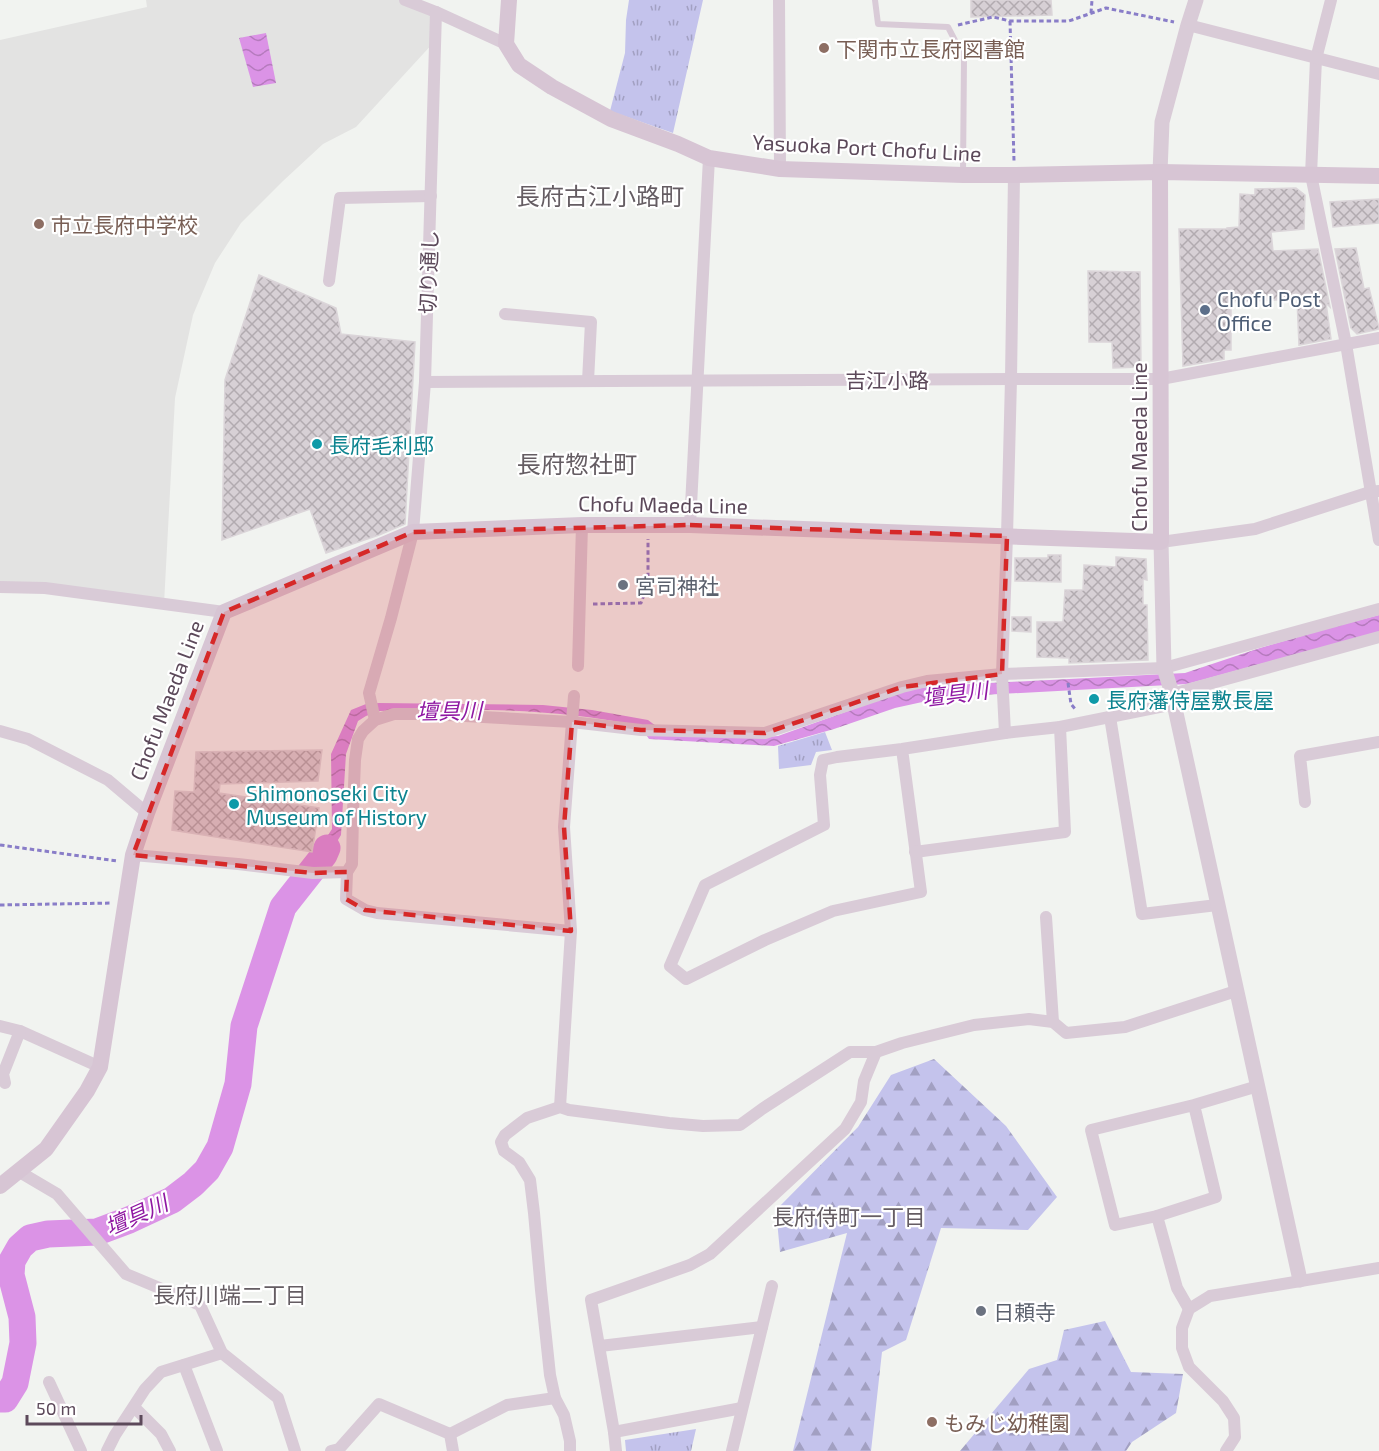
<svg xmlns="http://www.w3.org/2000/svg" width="1379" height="1451" viewBox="0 0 1379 1451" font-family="'Exo 2','Noto Sans JP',sans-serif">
	<defs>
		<pattern id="grass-tufts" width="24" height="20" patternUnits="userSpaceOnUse" patternTransform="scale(1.5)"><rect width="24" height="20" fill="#c4c3ec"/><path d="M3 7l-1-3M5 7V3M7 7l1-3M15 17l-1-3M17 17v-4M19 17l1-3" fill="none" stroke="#a2a0c2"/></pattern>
		<pattern id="forest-firs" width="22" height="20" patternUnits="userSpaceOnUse" patternTransform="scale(1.5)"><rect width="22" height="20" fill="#c4c3ec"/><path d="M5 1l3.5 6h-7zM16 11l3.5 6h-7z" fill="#a2a0c2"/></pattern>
		<pattern id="water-waves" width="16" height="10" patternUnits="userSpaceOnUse" patternTransform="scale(1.5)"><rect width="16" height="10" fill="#db93e6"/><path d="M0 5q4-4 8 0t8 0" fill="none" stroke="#b57abd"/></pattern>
		<pattern id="building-cross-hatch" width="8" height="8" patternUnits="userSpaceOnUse" patternTransform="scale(1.5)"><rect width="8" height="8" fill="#d7d0d5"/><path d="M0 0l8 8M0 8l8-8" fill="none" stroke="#b2abb0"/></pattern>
	</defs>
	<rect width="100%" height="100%" fill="#f1f3f0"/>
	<polygon fill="#e3e3e2" points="146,0 405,0 436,12 435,41 356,127 323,144 283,181 241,223 215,263 193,315 175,398 164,604 0,587 0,40 147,7"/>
	<g fill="url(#grass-tufts)">
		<polygon points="629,0 703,0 673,133 610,111 625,53 626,20"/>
		<polygon points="825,732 832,750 816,752 811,765 779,769 778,746"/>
		<polygon points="696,1429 691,1451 626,1451 625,1440"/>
	</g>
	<g fill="url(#forest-firs)">
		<polygon points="934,1059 1006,1126 1057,1197 1028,1230 941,1228 906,1340 882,1352 871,1451 793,1451 847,1233 780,1252 776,1210 858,1127 891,1075"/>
		<polygon points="1105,1321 1131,1372 1183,1374 1176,1413 1132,1442 1126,1451 960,1451 1029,1369 1057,1360 1064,1330"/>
	</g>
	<g fill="url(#water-waves)">
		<polygon points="266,33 276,83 253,87 239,38"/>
		<path d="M1379,615V632L1187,684L945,697L895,708L834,729L774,746L649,739L640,726C555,708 467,708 380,711L366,716L358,721L346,754L341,835L330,853L317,869H306L332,829L331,754L351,710L366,704L379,703L543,705L592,710L648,720L656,726L750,738L778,736L904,691L933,686L1185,673L1260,648L1329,628Z"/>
	</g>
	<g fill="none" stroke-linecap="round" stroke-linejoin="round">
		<polyline stroke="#db93e6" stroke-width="27" points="0,1399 5,1399 15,1383 23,1343 22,1317 11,1275 12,1261 20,1247 30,1238 48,1234 97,1232 129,1220 172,1200 193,1184 207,1170 220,1147 238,1084 244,1026 283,907 324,855 327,848"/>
	</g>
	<g fill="url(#building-cross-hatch)" stroke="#dbd5d9" stroke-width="1.5">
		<polygon points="971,0 1051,0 1052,15 971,17"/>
		<polygon points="1296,188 1305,195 1304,229 1271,232 1273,251 1318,249 1330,307 1326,303 1331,339 1299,345 1297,299 1231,302 1231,350 1224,350 1224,359 1183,366 1179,229 1227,229 1227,228 1239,227 1240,194 1255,195 1255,189"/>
		<polygon points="1379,199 1379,223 1333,227 1330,202"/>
		<polygon points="1356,248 1364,289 1369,288 1379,328 1379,329 1357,334 1351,328 1335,249"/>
		<polygon points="1088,271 1140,272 1141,367 1113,368 1112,342 1089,342"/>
		<polygon points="259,275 336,308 341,334 415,342 405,524 379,535 326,553 310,509 222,540 225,380"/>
		<polygon points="1048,555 1061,555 1061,582 1015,581 1015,558 1048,558"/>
		<polygon points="1116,557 1146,559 1147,580 1143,579 1143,605 1147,605 1148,660 1069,663 1069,658 1037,657 1037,622 1063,622 1065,590 1083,590 1084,565 1116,567"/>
		<polygon points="1012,617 1031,617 1031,632 1012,631"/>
		<polygon points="322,750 318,781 220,784 219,793 319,808 312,852 172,830 175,791 194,792 196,752"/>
	</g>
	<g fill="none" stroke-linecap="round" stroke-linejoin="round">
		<g stroke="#897dc8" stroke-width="3" stroke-dasharray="4.5 3" stroke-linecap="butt">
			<polyline points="1091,13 1092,0"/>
			<polyline points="1010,21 1014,161"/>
			<polyline points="958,25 993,17 1010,21 1069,21 1106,8 1174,22"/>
			<polyline points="593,604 641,603 648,584 648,539"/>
			<polyline points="1068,683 1071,704 1076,710"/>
			<polyline points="0,845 117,861"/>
			<polyline points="0,905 112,903"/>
		</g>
		<polyline stroke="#d9cbd7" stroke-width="6" points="875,0 878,24 948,27 964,58 963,174"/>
		<g stroke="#d9cbd7" stroke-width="12">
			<polyline points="405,0 436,12 506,44"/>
			<polyline points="779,0 780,169"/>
			<polyline points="1331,0 1316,59 1311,175 1346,344 1379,540"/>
			<polyline points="1188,25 1379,74"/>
			<polyline points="329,281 340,198 431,196"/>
			<polyline points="505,314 591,322 588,381"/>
			<polyline points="425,382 1011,379 1161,379 1379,338"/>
			<polyline points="690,525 709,158"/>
			<polyline points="1161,542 1255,529 1370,492 1379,491"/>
			<polyline points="0,587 45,588 224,612"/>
			<polyline points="578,666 582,525"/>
			<polyline points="1172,694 1379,637"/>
			<polyline points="1110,717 1142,914 1217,905"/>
			<polyline points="375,720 369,693 391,618 413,532 425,382 436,12"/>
			<polyline points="0,731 28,739 108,780 147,813"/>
			<polyline points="1005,733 1002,674 1007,536 1011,379 1014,175"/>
			<polyline points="902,749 921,892 833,911 765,940 686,979 670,966 705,885 824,825 820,775 823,760 837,757 902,749 1005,733 1060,727 1174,704"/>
			<polyline points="1305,802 1300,756 1379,742"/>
			<polyline points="915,852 1065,832 1060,727"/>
			<polyline points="133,855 238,864 313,873 347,872 352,864 353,813 355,760 358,739 363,731 375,720 394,714 429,714 572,722 641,730 765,733 902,687 927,681 1002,674 1164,668 1379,609"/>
			<polyline points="347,872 346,899 365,910 377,913 571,931"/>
			<polyline points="1046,917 1053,1022"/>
			<polyline points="0,1026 20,1031 100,1067"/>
			<polyline points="5,1083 3,1074 20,1031"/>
			<polyline points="1194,1105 1216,1197 1157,1216 1115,1225 1091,1130 1194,1105 1258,1086"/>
			<polyline points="560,1107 571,931 564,827 574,696"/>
			<polyline points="18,1171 57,1194 126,1274 200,1305 222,1353 278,1398 295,1451"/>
			<polyline points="1157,1216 1177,1288 1189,1309"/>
			<polyline points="600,1346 762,1327"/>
			<polyline points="184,1365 217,1451"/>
			<polyline points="49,1382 81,1451"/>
			<polyline points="134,1407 161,1434 170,1451"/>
			<polyline points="614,1432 742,1408"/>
			<polyline points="450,1434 507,1405 555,1398"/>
			<polyline points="107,1451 115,1435 145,1389 161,1372 222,1353"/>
			<polyline points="331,1451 339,1449 379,1404 450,1434 453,1451"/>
			<polyline points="570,1451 570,1441 564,1415 555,1398 550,1375 541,1290 534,1213 530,1180 519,1162 504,1151 501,1142 505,1135 527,1118 560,1107 569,1110 669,1123 703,1126 740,1125 762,1109 850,1052 876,1052 902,1043 974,1025 1029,1019 1053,1022 1066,1033 1125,1027 1236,991"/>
			<polyline points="616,1451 614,1432 591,1300 690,1265 710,1254 845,1129 861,1102 864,1081 876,1052"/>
			<polyline points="732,1451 772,1286"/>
			<polyline points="1226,1451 1235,1437 1234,1418 1223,1401 1189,1367 1182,1348 1182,1328 1189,1309 1210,1296 1379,1268"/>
		</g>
		<g stroke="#d9cbd7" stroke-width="15">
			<polyline points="1160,172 1162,122 1188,25 1196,0"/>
			<path d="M1161,542L1164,668L1171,690C1213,887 1258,1083 1300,1280"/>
		</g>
		<g stroke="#d7c5d4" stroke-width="16">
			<polyline points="509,0 506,44 519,65 552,87 611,119 678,144 709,158 780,169 963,175 1014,175 1160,172 1379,176"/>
			<polyline points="0,1186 46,1149 87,1091 100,1067 133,855 147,813 224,612 413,532 582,525 690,525 1161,542 1160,172"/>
		</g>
	</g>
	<path fill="#d62828" fill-opacity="0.2" stroke="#d62828" stroke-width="4.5" stroke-dasharray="12 8" stroke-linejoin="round" d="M690,525L1007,536L1002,674L902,687L765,733L641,730L572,722L564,827L571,931L365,910L346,899L347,872L313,873L133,855L224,612L413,532Z"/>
	<g fill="#8d6e63" stroke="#fff" stroke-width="2">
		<circle cx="824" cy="48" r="6"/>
		<circle cx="39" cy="224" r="6"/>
		<circle cx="932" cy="1422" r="6"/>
	</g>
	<circle fill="#5c6f8a" stroke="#fff" stroke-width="2" cx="1205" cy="310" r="6"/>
	<g fill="#0f9aa8" stroke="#fff" stroke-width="2">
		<circle cx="317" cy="444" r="6"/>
		<circle cx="1094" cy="699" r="6"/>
		<circle cx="234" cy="804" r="6"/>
	</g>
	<g fill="#6b7280" stroke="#fff" stroke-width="2">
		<circle cx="623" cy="585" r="6"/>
		<circle cx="981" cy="1311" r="6"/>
	</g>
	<g text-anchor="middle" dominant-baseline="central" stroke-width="4.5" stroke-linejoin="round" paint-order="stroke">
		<g font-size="21" fill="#785e54" stroke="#fff" text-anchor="start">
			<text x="836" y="48">下関市立長府図書館</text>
			<text x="51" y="224">市立長府中学校</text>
			<text x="944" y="1422">もみじ幼稚園</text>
		</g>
		<g font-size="21" fill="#5c495a" stroke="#fff">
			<text transform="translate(867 147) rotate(3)">Yasuoka Port Chofu Line</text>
			<text transform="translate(428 272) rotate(-88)">切り通し</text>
			<text x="887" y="379">吉江小路</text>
			<text transform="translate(1138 447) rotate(-90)">Chofu Maeda Line</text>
			<text transform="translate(663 504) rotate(1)">Chofu Maeda Line</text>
			<text transform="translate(166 700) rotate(-69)">Chofu Maeda Line</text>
		</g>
		<g font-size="21" fill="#4e5e75" stroke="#fff" text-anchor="start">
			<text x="1217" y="298">Chofu Post<tspan x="1217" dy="24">Office</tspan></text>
		</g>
		<g font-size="21" fill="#0d838f" stroke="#fff" text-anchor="start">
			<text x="329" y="444">長府毛利邸</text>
			<text x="1106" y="699">長府藩侍屋敷長屋</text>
			<text x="246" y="792">Shimonoseki City<tspan x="246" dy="24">Museum of History</tspan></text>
		</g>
		<g font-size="21" fill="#5b616d" stroke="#fff" text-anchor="start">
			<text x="635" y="585">宮司神社</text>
			<text x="993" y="1311">日頼寺</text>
		</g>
		<g font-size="22" font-style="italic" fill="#8f17a2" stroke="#fff">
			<text transform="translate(955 693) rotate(-7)">壇具川</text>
			<text transform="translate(449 710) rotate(-1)">壇具川</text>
			<text transform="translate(136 1214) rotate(-24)">壇具川</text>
		</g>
		<g font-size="22" fill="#655d63" stroke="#fff">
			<text x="849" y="1216">長府侍町一丁目</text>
			<text x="230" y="1294">長府川端二丁目</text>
		</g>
		<g font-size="24" fill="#655d63" stroke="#fff">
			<text x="600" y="195">長府古江小路町</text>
			<text x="577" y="463">長府惣社町</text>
		</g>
	</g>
	<path d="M27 1415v9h114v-9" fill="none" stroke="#5c495a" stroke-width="3"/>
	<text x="36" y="1415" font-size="18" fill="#5c495a" stroke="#ffffff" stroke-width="4.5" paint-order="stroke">50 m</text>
</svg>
